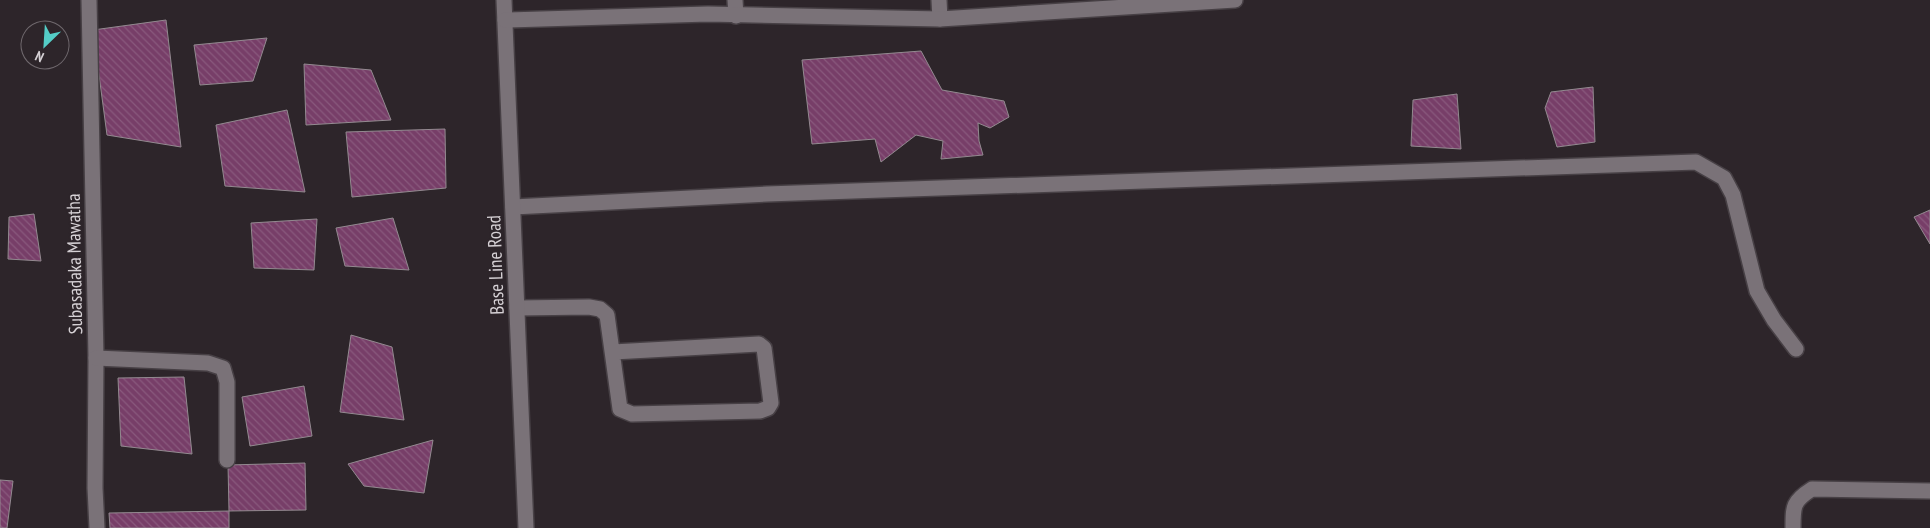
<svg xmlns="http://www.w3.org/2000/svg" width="1930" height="528" viewBox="0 0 1930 528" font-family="'PT Sans Narrow',sans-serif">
	<defs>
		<pattern id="building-back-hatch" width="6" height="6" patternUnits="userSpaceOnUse" patternTransform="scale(1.25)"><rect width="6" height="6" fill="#773e68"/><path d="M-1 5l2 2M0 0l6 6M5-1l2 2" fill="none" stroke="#89597d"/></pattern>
	</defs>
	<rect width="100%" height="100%" fill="#2d252a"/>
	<g fill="url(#building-back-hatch)" stroke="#938a90">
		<polygon points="166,20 181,147 107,135 93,30"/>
		<polygon points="267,38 253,81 200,85 194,45"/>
		<polygon points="921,51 942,90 1004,101 1009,117 990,128 978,123 979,141 983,155 941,159 943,141 916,135 881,162 875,139 812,144 802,60"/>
		<polygon points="304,64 371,70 391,120 306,125"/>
		<polygon points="1593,87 1595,142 1557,147 1545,108 1551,92"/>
		<polygon points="1457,94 1461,149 1411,146 1413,100"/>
		<polygon points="287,110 305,192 225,186 216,125"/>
		<polygon points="445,129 446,188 352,197 346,132"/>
		<polygon points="1930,210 1930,244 1914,217"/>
		<polygon points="34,214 41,261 8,259 9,217"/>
		<polygon points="393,218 409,270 345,266 336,228"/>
		<polygon points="317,219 314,270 254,268 251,223"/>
		<polygon points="351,335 392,347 404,420 340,412"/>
		<polygon points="184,377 192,454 121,446 118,378"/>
		<polygon points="304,386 312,436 250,446 242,397"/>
		<polygon points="433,440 424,493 364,486 348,464"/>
		<polygon points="305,463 306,510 229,511 228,465"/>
		<polygon points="0,480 13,481 7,528 0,528"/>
		<polygon points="229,511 229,528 110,528 109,513"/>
	</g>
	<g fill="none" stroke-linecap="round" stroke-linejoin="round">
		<defs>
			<g id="lane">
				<polyline points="513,207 767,194 1696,162 1724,178 1733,195 1757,291 1774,320 1796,349"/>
				<polyline points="517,308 589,307 600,309 607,315 620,409 632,414 760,411 768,408 771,403 764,348 759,344 613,352"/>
			</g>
			<g id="street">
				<polyline points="89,0 96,358 95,488 97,528"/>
				<polyline points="504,0 526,528"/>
				<polyline points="735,0 736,16"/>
				<polyline points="939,0 940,19"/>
				<polyline points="505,20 708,14 940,19 1235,0"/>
				<polyline points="96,358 208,363 223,368 227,382 227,460"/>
				<path d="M1793,528C1793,506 1793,501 1812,489L1930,491"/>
			</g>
		</defs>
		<use href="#lane" stroke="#474045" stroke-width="18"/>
		<use href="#street" stroke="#474045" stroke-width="18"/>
		<use href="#lane" stroke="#7a7278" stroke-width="15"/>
		<use href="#street" stroke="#7a7278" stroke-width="15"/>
	</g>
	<g text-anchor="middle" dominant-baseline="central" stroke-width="4" stroke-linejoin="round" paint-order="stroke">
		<g font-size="19" fill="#d5d0d4" stroke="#2d252a">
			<text transform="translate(74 264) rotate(-91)">Subasadaka Mawatha</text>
			<text transform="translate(495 265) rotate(-92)">Base Line Road</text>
		</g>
	</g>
	<g transform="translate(45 45) rotate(205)"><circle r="24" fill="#2d252a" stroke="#70696e"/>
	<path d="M0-4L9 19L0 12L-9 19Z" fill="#54cdc7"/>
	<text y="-8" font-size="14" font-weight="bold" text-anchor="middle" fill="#d5d0d4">N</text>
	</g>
</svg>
